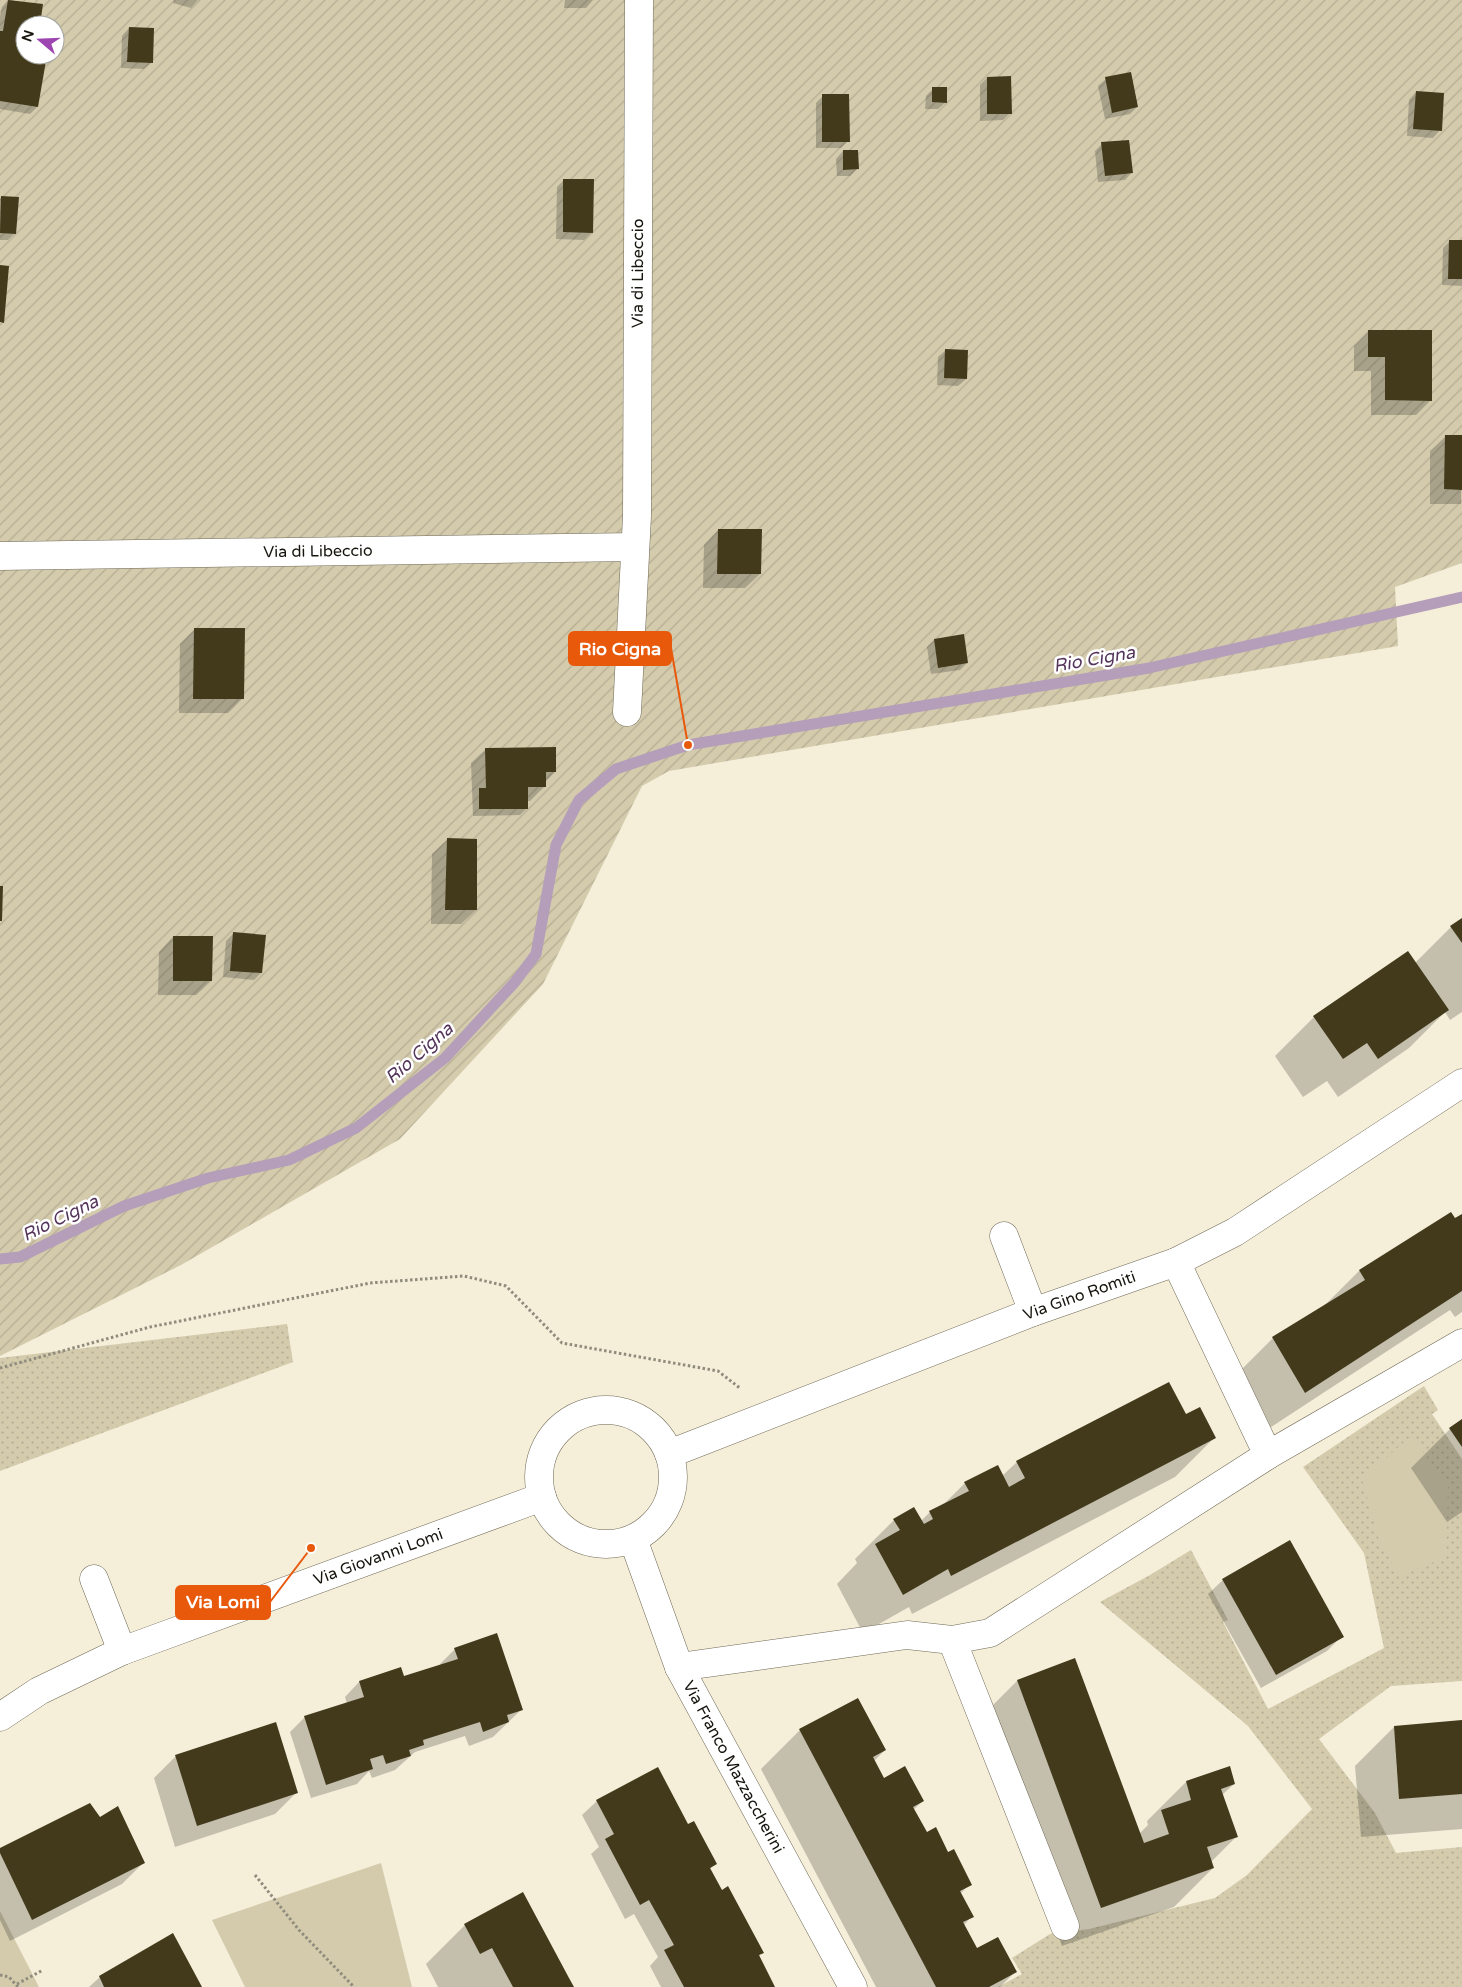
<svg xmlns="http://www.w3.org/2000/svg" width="1462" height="1987" viewBox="0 0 1462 1987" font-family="'Varela Round',sans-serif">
	<defs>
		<pattern id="grass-dots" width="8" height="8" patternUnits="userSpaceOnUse" patternTransform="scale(1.25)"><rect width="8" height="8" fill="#d4cbad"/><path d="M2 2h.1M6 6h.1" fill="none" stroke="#b5ad94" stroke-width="1.8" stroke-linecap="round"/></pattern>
		<pattern id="garden-furrows" width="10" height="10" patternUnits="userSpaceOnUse" patternTransform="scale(1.25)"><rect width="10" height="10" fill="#d4cbad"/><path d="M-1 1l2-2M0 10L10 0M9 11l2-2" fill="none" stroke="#b5ad94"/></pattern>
	</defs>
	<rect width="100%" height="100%" fill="#f5eed9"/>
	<g fill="url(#grass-dots)">
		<polygon points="287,1324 293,1362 0,1471 0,1358"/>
		<polygon points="1424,1386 1438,1410 1432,1414 1462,1459 1462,1681 1391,1686 1319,1739 1375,1813 1396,1853 1462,1847 1462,1987 998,1987 1022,1974 1012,1958 1050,1934 1089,1929 1215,1898 1247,1875 1312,1809 1248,1726 1100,1602 1150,1575 1191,1550 1228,1620 1223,1622 1268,1709 1384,1648 1364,1553 1303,1467"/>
	</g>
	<g fill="#d4cbad">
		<polygon points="1411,1436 1448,1486 1446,1557 1399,1576 1379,1539 1362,1479"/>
		<polygon points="381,1863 412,1987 245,1987 212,1920"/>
		<polygon points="0,1911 39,1987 0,1987"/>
	</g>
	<path fill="url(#garden-furrows)" fill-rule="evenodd" d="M0,0H1462V563L1395,587L1398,646L669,771L642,786L543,984L400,1139L181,1265L0,1356ZM25,25H55V55H25Z"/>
	<g fill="#0003">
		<polygon points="8,0 42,5 38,25 25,25 25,55 46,55 37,107 30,114 0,109 0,16 2,7"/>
		<polygon points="174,0 198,0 191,8 173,3"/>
		<polygon points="565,0 593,0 586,8 564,8"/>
		<polygon points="129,28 152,62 144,69 121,68 122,36"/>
		<polygon points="987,78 1010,113 1003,120 980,121 980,85"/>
		<polygon points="1106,79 1137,107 1130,114 1105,119 1098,86"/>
		<polygon points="933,89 946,102 938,109 925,109 926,96"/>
		<polygon points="1416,92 1440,130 1433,138 1407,136 1409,100"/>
		<polygon points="823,96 848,141 841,148 816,148 816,103"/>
		<polygon points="1102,144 1132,172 1125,180 1098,182 1095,151"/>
		<polygon points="843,151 857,169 850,176 837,176 836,159"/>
		<polygon points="564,180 591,233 584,240 556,239 557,187"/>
		<polygon points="2,197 15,233 8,240 0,240 0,199"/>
		<polygon points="1450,241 1462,241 1462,286 1442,285 1443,248"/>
		<polygon points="1369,331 1431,400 1416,415 1371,415 1371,371 1354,371 1354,346"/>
		<polygon points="946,350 966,379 958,386 937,385 938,357"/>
		<polygon points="1445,437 1462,437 1461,504 1430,504 1430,451"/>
		<polygon points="718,530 760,574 745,588 703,588 704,545"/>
		<polygon points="195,629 242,699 228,713 179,713 180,644"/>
		<polygon points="963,635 967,663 960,670 931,674 927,647 934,640"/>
		<polygon points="486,749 555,772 545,782 545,786 530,801 527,801 527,808 520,815 473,816 471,763"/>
		<polygon points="447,840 476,910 461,924 431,924 432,854"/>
		<polygon points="1462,920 1462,1012 1450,1020 1445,1012 1409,1048 1338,1097 1327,1081 1303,1097 1275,1056 1314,1017 1415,963 1451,927"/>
		<polygon points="233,934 261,973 254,980 223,977 226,941"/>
		<polygon points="173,937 211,981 196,995 158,995 159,952"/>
		<polygon points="1451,1214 1455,1220 1462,1215 1462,1312 1455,1317 1450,1310 1265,1431 1234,1377 1273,1338 1324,1306 1359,1271"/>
		<polygon points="1185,1415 1214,1438 1175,1477 912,1614 909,1607 863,1633 837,1584 857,1563 855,1559 894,1520 921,1521 930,1512 942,1506 965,1483 997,1466 1002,1476 1017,1462"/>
		<polygon points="1462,1421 1462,1512 1447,1522 1411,1468 1450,1429"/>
		<polygon points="1223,1580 1342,1636 1327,1651 1261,1688 1208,1594"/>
		<polygon points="455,1649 522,1709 493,1737 469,1746 465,1736 415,1752 395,1770 372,1778 369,1771 357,1784 311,1798 290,1732 305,1717 347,1704 345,1697 359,1682 403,1678 441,1666 440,1664"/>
		<polygon points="1074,1660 1139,1834 1148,1825 1147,1821 1186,1782 1234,1784 1222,1795 1236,1837 1211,1862 1213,1868 1174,1907 1062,1946 978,1720 1017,1681"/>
		<polygon points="1462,1722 1462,1829 1361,1837 1355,1766 1394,1727"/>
		<polygon points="275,1724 297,1792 275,1814 175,1847 154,1778 175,1757"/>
		<polygon points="800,1730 885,1750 874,1761 883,1779 923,1801 913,1810 926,1834 948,1854 970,1884 960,1894 972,1916 964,1925 977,1950 1015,1972 1000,1987 876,1987 761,1769"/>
		<polygon points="597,1801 687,1826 715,1864 709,1870 721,1892 762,1952 758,1957 774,1987 661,1987 650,1966 658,1957 634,1914 625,1919 591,1854 599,1847 582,1815"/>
		<polygon points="100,1819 144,1862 122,1884 10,1941 0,1920 0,1849"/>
		<polygon points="465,1925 572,1987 438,1987 426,1964"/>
		<polygon points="100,1977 201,1987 89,1987"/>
	</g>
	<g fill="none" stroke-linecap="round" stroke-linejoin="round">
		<polyline stroke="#b49eb9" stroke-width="11" points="0,1259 20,1257 124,1206 208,1178 289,1160 356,1128 445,1058 515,982 536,954 556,845 579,800 616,769 688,745 1149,668 1462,597"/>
	</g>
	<g fill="#433a1c">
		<polygon points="8,0 43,4 40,25 25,25 25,55 47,55 38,107 0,101 0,31 3,31"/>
		<polygon points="129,27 154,28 153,63 127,62"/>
		<polygon points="1131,72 1138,107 1112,113 1105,77"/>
		<polygon points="1011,76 1012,114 987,114 987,77"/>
		<polygon points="932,87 947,87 947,103 932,102"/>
		<polygon points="1416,91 1444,93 1442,131 1413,129"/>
		<polygon points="822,94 849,94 850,142 822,142"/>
		<polygon points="1129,140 1133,173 1105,176 1101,142"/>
		<polygon points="843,150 858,150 859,169 843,170"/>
		<polygon points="563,179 594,179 593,233 563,232"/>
		<polygon points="1,196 19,197 16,234 0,233"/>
		<polygon points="1449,240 1462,240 1462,279 1448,279"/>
		<polygon points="0,265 9,266 4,323 0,322"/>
		<polygon points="1368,330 1432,330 1432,401 1385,400 1385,357 1368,357"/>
		<polygon points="945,349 968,350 967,379 944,378"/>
		<polygon points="1445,435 1462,435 1462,490 1444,489"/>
		<polygon points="718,529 762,529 761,574 717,574"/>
		<polygon points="194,628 245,628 244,699 193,699"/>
		<polygon points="964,634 968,663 938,668 934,639"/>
		<polygon points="556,747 556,772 546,772 546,787 528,787 528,809 479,809 479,788 486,788 485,748"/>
		<polygon points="447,838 477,839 477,910 445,910"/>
		<polygon points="0,886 3,886 2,921 0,921"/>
		<polygon points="1462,918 1462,943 1450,926"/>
		<polygon points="233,932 266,935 262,973 230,971"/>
		<polygon points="173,936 213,936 212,981 173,981"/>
		<polygon points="1408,951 1449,1010 1378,1059 1367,1043 1343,1059 1313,1016"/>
		<polygon points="1451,1212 1455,1218 1462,1214 1462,1291 1305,1393 1272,1337 1365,1280 1359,1270"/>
		<polygon points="1169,1382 1186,1414 1200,1407 1216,1438 951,1576 948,1569 903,1595 875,1544 900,1530 893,1519 914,1507 924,1524 933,1519 929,1511 969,1491 964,1482 998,1465 1009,1487 1025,1478 1016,1461"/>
		<polygon points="1462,1419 1462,1447 1449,1428"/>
		<polygon points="1290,1540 1344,1637 1276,1675 1222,1579"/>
		<polygon points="497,1633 523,1710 507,1715 509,1722 483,1732 480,1722 423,1740 424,1745 409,1750 411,1756 386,1764 383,1755 370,1759 373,1769 326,1785 304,1716 364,1697 359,1681 401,1667 404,1676 458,1659 454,1648"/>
		<polygon points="1075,1658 1144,1843 1169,1834 1161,1810 1191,1800 1186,1781 1230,1766 1235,1784 1221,1789 1238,1837 1207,1847 1214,1868 1101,1908 1017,1680"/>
		<polygon points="858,1698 886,1750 873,1757 884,1778 905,1766 924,1801 913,1807 927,1832 936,1827 948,1852 954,1849 972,1885 960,1891 974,1917 963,1922 977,1948 998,1937 1017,1972 989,1987 936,1987 799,1729"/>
		<polygon points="1462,1720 1462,1794 1399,1799 1394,1726"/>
		<polygon points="276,1722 298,1793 197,1826 175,1755"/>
		<polygon points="658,1767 688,1824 694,1821 717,1864 710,1868 722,1890 728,1886 764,1953 759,1955 775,1987 684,1987 664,1950 674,1945 649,1900 640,1905 605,1839 614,1834 596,1800"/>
		<polygon points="90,1803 100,1817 118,1806 145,1863 32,1920 0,1853 0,1848"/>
		<polygon points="523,1892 569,1978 574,1987 513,1987 492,1948 480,1954 464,1924"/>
		<polygon points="173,1933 202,1987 104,1987 99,1976"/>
	</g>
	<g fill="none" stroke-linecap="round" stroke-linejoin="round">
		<defs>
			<g id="minor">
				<path id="s1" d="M0,556L635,547"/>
				<path id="s2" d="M627,712L637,516L639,0"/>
				<polyline points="1004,1236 1033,1312"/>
				<polyline points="1176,1262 1268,1455 1462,1343"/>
				<circle cx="606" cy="1477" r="67"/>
				<path id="s3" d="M669,1454L1033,1312L1176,1262L1235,1232L1462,1083"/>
				<path id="s4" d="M633,1539L679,1667L853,1987"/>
				<polyline points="94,1579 122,1651"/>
				<polyline points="952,1640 1065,1926"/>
				<polyline points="679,1667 907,1635 952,1640 990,1633 1268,1455"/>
				<path id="s5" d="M0,1717L39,1691L122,1651L542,1497"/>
			</g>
		</defs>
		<use href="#minor" stroke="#6f6956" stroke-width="29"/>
		<g stroke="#908c7d" stroke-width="3" stroke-dasharray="2.5 2.5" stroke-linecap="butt">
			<polyline points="0,1368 150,1327 370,1283 464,1276 506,1286 562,1343 718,1371 741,1389"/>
			<polyline points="255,1875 299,1930 354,1987"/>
			<polyline points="0,1975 9,1977 18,1987"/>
			<polyline points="17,1984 43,1970"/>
		</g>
		<use href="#minor" stroke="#fff" stroke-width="28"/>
	</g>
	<g text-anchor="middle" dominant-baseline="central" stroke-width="5" stroke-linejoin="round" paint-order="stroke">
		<g font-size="16" fill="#16140d" stroke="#fff">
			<text stroke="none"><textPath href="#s2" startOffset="439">Via di Libeccio</textPath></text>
			<text stroke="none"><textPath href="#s1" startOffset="318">Via di Libeccio</textPath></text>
			<text stroke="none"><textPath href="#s3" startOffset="440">Via Gino Romiti</textPath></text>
			<text stroke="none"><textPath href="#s5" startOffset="412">Via Giovanni Lomi</textPath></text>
			<text stroke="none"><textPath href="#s4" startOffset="250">Via Franco Mazzaccherini</textPath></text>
		</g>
		<g font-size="18" font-style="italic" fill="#54345b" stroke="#fff">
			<text transform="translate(1094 659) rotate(-10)">Rio Cigna</text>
			<text transform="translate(419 1053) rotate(-41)">Rio Cigna</text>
			<text transform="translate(60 1218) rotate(-26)">Rio Cigna</text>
		</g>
	</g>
	<path fill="none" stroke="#e8590c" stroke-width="2" d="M688 745L671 648M311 1548L270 1602"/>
	<g fill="#e8590c" stroke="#fff" stroke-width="2">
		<circle cx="688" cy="745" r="5"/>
		<circle cx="311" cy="1548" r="5"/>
	</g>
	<g fill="#e8590c" stroke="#e8590c" stroke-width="2">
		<rect x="569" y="632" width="102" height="33" rx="5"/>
		<rect x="176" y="1586" width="94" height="33" rx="5"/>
	</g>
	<g font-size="18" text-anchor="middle" font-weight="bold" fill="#fff">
		<text x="620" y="655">Rio Cigna</text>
		<text x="223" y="1608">Via Lomi</text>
	</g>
	<g transform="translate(40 40) rotate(289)"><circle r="24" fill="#ffffff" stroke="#a2a19e"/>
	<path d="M0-4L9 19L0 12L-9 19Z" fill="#9d45b1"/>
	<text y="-8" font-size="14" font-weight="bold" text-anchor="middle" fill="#16140d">N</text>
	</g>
</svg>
